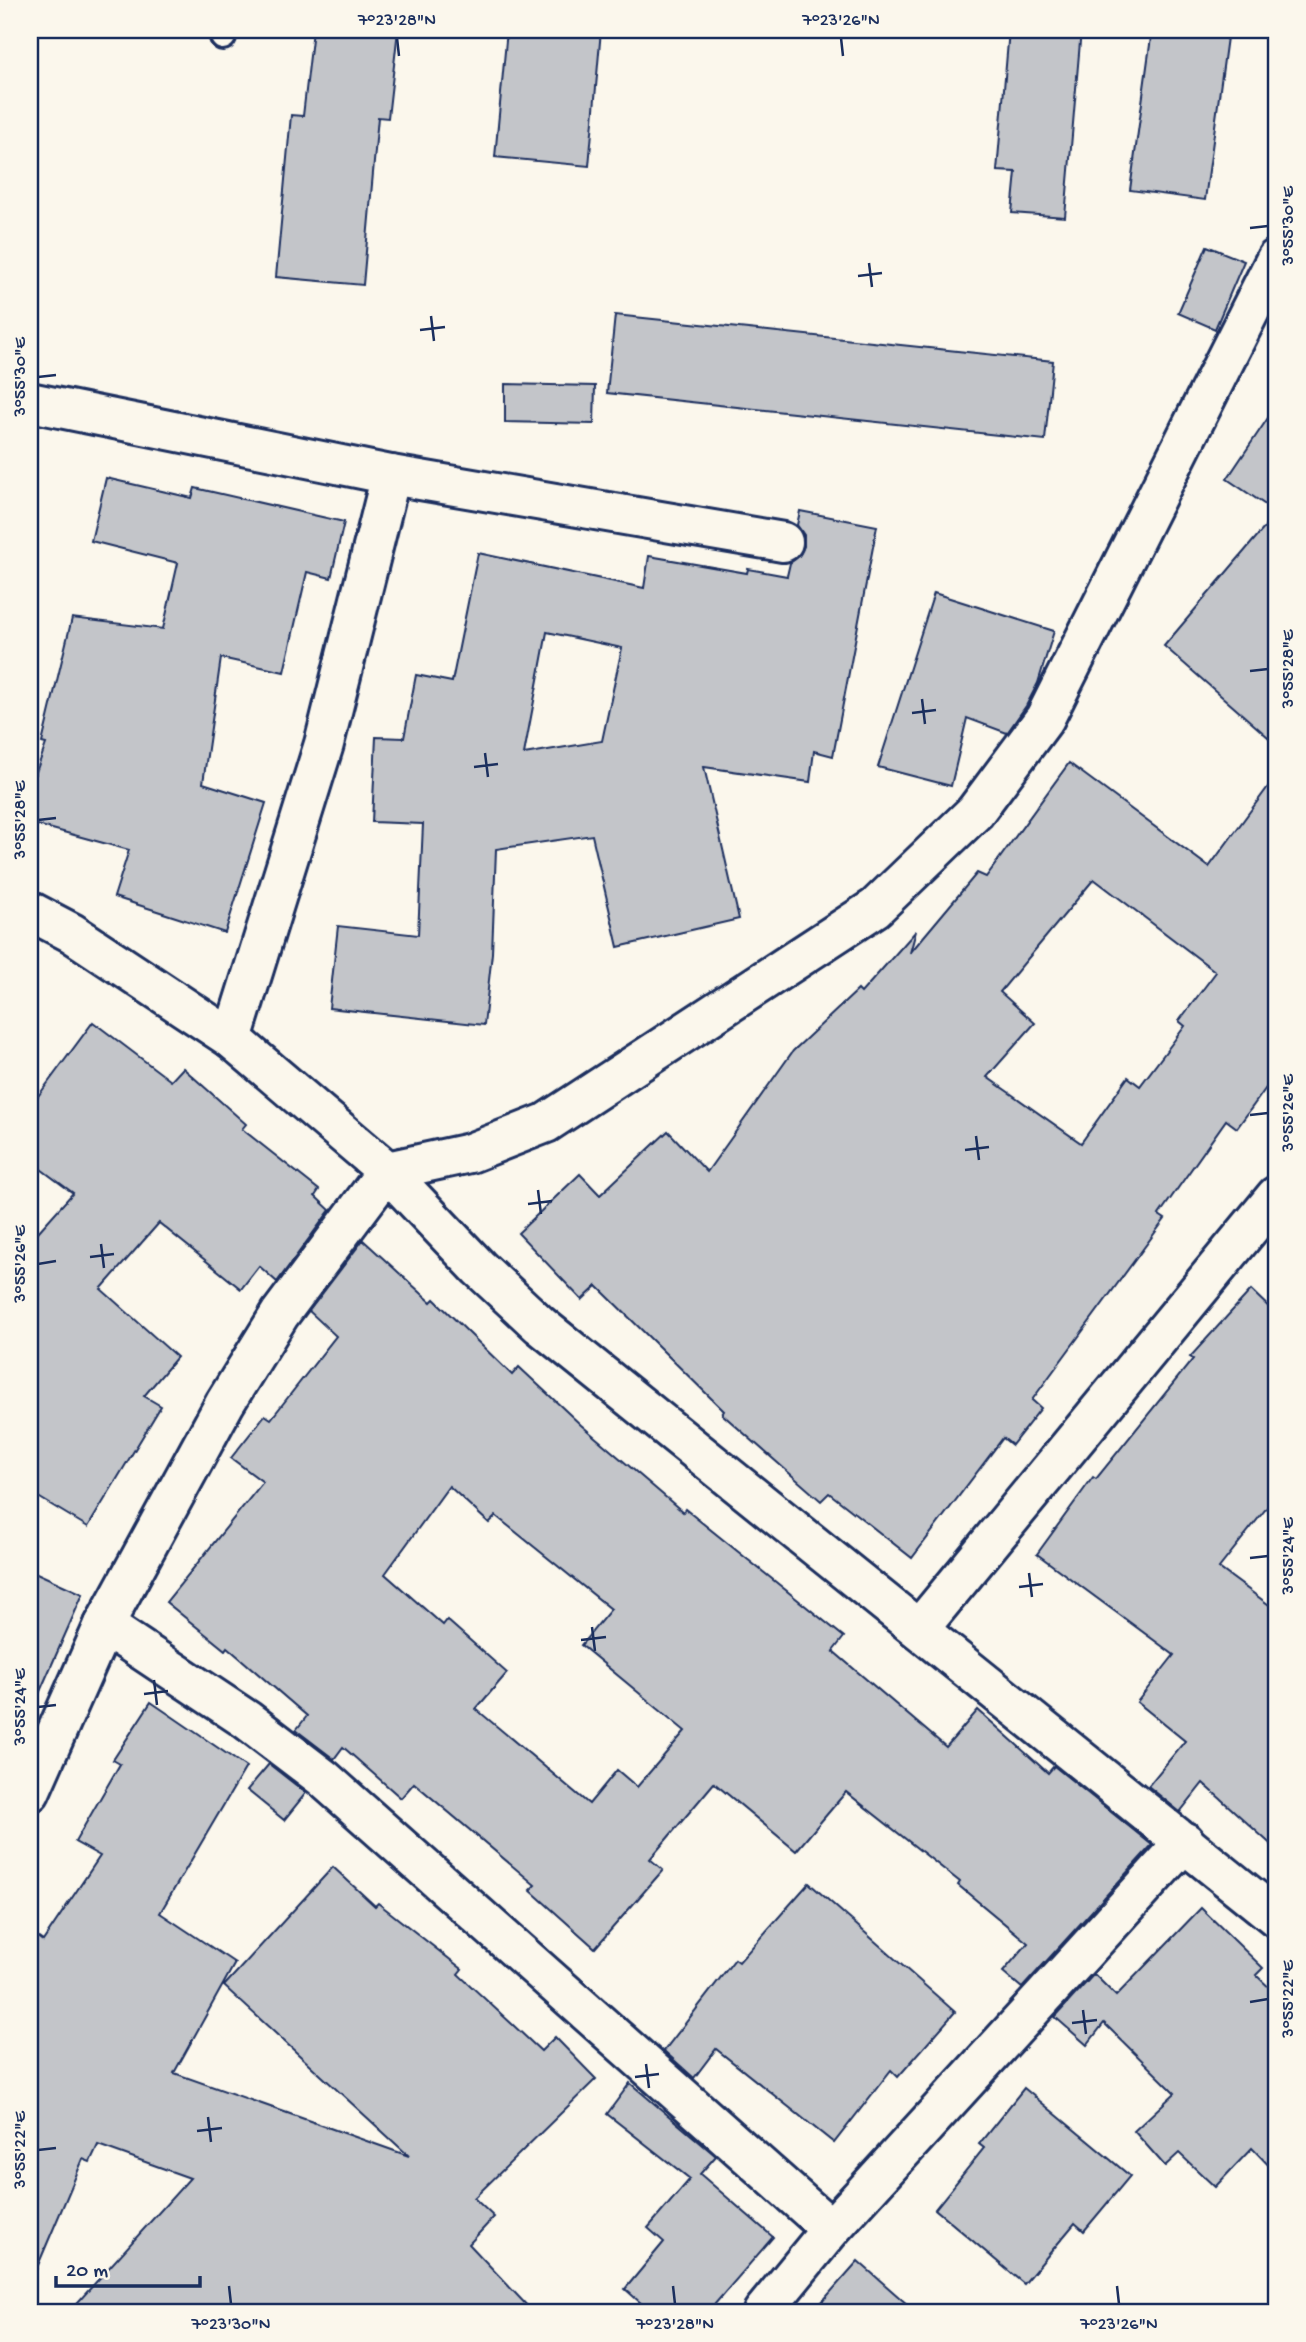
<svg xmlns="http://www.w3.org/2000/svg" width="1306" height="2342" viewBox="0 0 1306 2342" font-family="'Gochi Hand',sans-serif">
	<rect width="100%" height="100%" fill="#fbf7ec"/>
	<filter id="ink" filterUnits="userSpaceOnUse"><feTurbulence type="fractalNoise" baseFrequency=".0143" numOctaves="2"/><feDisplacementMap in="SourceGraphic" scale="14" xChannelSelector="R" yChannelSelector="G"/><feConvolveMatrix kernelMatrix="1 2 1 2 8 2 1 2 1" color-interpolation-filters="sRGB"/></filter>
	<g filter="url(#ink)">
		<g fill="#c3c5c9" stroke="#1b2f5e" stroke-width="2" fill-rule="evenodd">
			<polygon points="313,30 398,30 388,118 378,117 363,285 276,277 291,115 303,116"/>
			<polygon points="507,30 601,30 589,166 495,157"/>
			<polygon points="1009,30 1081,30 1065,217 1012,213 1016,172 997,171"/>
			<polygon points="1152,30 1228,30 1205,200 1130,190"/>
			<polygon points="1207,246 1244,261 1215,329 1178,313"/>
			<polygon points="615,315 1053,361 1045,440 607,393"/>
			<polygon points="505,384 595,386 594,424 505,422"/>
			<polygon points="1276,406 1276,512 1227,479"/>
			<polygon points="106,478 192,498 195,488 344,522 331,578 307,572 284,672 221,658 203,783 266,803 225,933 114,897 129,850 30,823 30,789 46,744 42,743 72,618 163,629 178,563 91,541"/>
			<path d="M800,511L877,526L833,756L814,751L810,782L704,767L739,919L618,947L592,835L496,849L492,953L484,1025L329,1008L338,926L418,935L423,824L372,822L376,737L404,738L416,675L452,682L478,553L644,588L649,556L747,573L748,569L787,576L790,563L799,556L804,546V535L797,525ZM547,632L622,648L602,741L524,754Z"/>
			<polygon points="1276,514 1276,744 1164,646"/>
			<polygon points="934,593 1054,631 1038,683 1026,706 1007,733 967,718 951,786 878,767"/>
			<path d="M1069,763L1209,867L1276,776V1074L1237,1128L1226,1120L1159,1215L1165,1219L1032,1400L1041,1408L1012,1445L1003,1438L912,1558L829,1493L821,1501L722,1414L724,1411L597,1286L582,1300L518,1233L580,1174L600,1195L668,1131L707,1172L793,1051L858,990L861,993L916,931L910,953L977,873L986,877ZM1094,879L1216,972L1179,1021L1185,1026L1140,1086L1128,1077L1081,1143L987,1077L1035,1023L1000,992Z"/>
			<polygon points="93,1022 171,1081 183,1068 246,1124 242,1129 319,1190 315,1196 330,1210 277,1282 259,1266 241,1289 159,1223 101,1289 177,1357 144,1396 161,1406 88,1527 30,1492 30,1241 73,1193 30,1161 30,1107"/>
			<path d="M363,1240L431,1302L434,1299L512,1375L519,1367L581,1425L683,1512L685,1509L844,1637L833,1651L946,1747L978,1710L1048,1773L1054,1766L1152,1845L1022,1988L1003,1972L1028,1943L958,1885L960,1882L846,1792L796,1851L714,1783L650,1859L663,1870L595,1948L530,1890L535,1885L414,1783L401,1798L343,1747L334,1759L296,1730L307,1716L227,1647L225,1650L166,1602L263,1482L231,1458L265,1415L271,1419L336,1336L309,1311ZM449,1486L489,1523L496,1516L611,1609L581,1645L685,1731L637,1787L617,1770L589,1804L476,1709L507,1673L447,1620L443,1625L385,1574Z"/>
			<polygon points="1251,1290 1276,1314 1276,1496 1219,1568 1276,1610 1276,1849 1203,1783 1180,1812 1148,1786 1185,1741 1137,1702 1174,1655 1037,1554 1093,1477 1096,1479 1193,1359 1190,1357"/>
			<polygon points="30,1570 83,1594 30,1714"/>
			<polygon points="151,1702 246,1767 160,1913 235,1963 174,2073 409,2156 224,1986 333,1867 375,1906 378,1903 462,1969 458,1974 541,2051 555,2037 596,2079 474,2198 494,2217 469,2244 533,2312 69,2312 190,2178 98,2145 90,2162 83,2159 30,2284 30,1932 43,1941 100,1856 75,1842 120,1764 113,1760"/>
			<polygon points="269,1764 306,1793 284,1820 247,1790"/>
			<polygon points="809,1883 955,2012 898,2077 891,2070 834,2143 716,2049 694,2078 664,2051 735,1959 739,1962"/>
			<polygon points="1201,1908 1263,1968 1256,1975 1276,1994 1276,2173 1252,2148 1215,2187 1179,2153 1165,2166 1134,2131 1175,2093 1104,2023 1087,2045 1055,2017 1094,1974 1116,1996"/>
			<polygon points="630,2083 716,2156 700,2174 773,2237 708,2312 651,2312 625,2289 664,2242 648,2228 690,2179 607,2114"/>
			<polygon points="1024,2088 1130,2176 1084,2231 1075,2223 1024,2284 935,2209 984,2148 979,2144"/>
			<polygon points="858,2261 916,2312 813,2312"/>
		</g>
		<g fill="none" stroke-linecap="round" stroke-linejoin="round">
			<defs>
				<polyline id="service" points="223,37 224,30"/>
				<g id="minor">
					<polyline points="30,402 391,475 783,542"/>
					<polyline points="30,911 72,933 232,1039 387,1171 479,1268 540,1325 1276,1917"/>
					<polyline points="232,1039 324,744 391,475"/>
					<polyline points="104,1625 247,1720 323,1778 831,2229"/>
					<polyline points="919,1629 1276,1196"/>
					<polyline points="30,1792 104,1625 225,1403 280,1314 387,1171 470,1153 546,1123 875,908 975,812 1045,718 1276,259"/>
					<polyline points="763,2312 831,2229 1185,1842"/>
				</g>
			</defs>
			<use href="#service" stroke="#1b2f5e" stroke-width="30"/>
			<use href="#minor" stroke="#1b2f5e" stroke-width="44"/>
			<use href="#service" stroke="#fbf7ec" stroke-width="24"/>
			<use href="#minor" stroke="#fbf7ec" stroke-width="38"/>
		</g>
	</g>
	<path fill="none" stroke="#1b2f5e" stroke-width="2.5" d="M397,38L399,56M841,38L843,56M1250,228L1268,226M869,263L872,287M858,276L882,273M431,316L434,341M420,330L445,327M38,377L56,375M1250,671L1268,669M922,699L925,724M912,713L936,710M485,753L488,777M474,767L498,764M38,820L56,818M1250,1115L1268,1113M976,1136L979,1160M965,1150L989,1147M538,1190L541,1214M528,1204L552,1201M101,1244L104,1268M90,1257L114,1254M38,1264L56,1261M1250,1558L1268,1556M1029,1573L1032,1597M1019,1587L1043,1584M592,1627L595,1651M581,1640L606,1637M154,1680L157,1705M144,1694L168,1691M38,1707L56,1705M1250,2002L1268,1999M1083,2010L1086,2034M1072,2023L1097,2020M646,2064L649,2088M635,2077L659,2074M208,2117L211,2142M197,2131L222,2128M38,2150L56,2148M229,2286L231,2304M673,2286L675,2304M1117,2286L1119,2304"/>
	<rect width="1306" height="2342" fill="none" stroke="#fbf7ec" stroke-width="77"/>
	<path d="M56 2276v10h144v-10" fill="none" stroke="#1b2f5e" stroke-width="3.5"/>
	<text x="66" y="2276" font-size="21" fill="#1b2f5e" stroke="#fbf7ec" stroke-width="5" paint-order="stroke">20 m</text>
	<rect x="38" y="38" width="1230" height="2266" fill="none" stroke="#1b2f5e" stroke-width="2.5"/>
	<g font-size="18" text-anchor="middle" fill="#1b2f5e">
		<text x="397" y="25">7°23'28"N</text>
		<text x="841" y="25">7°23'26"N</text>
		<text transform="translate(1287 226) rotate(-90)" y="6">3°55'30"E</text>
		<text transform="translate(19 377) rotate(-90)" y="6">3°55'30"E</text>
		<text transform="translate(1287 669) rotate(-90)" y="6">3°55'28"E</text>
		<text transform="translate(19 820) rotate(-90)" y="6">3°55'28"E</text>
		<text transform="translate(1287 1113) rotate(-90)" y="6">3°55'26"E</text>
		<text transform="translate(19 1264) rotate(-90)" y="6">3°55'26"E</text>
		<text transform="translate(1287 1556) rotate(-90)" y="6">3°55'24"E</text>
		<text transform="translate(19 1707) rotate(-90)" y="6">3°55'24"E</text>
		<text transform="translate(1287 1999) rotate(-90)" y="6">3°55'22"E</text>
		<text transform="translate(19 2150) rotate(-90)" y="6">3°55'22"E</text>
		<text x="231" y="2329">7°23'30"N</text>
		<text x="675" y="2329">7°23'28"N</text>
		<text x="1119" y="2329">7°23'26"N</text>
	</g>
</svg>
